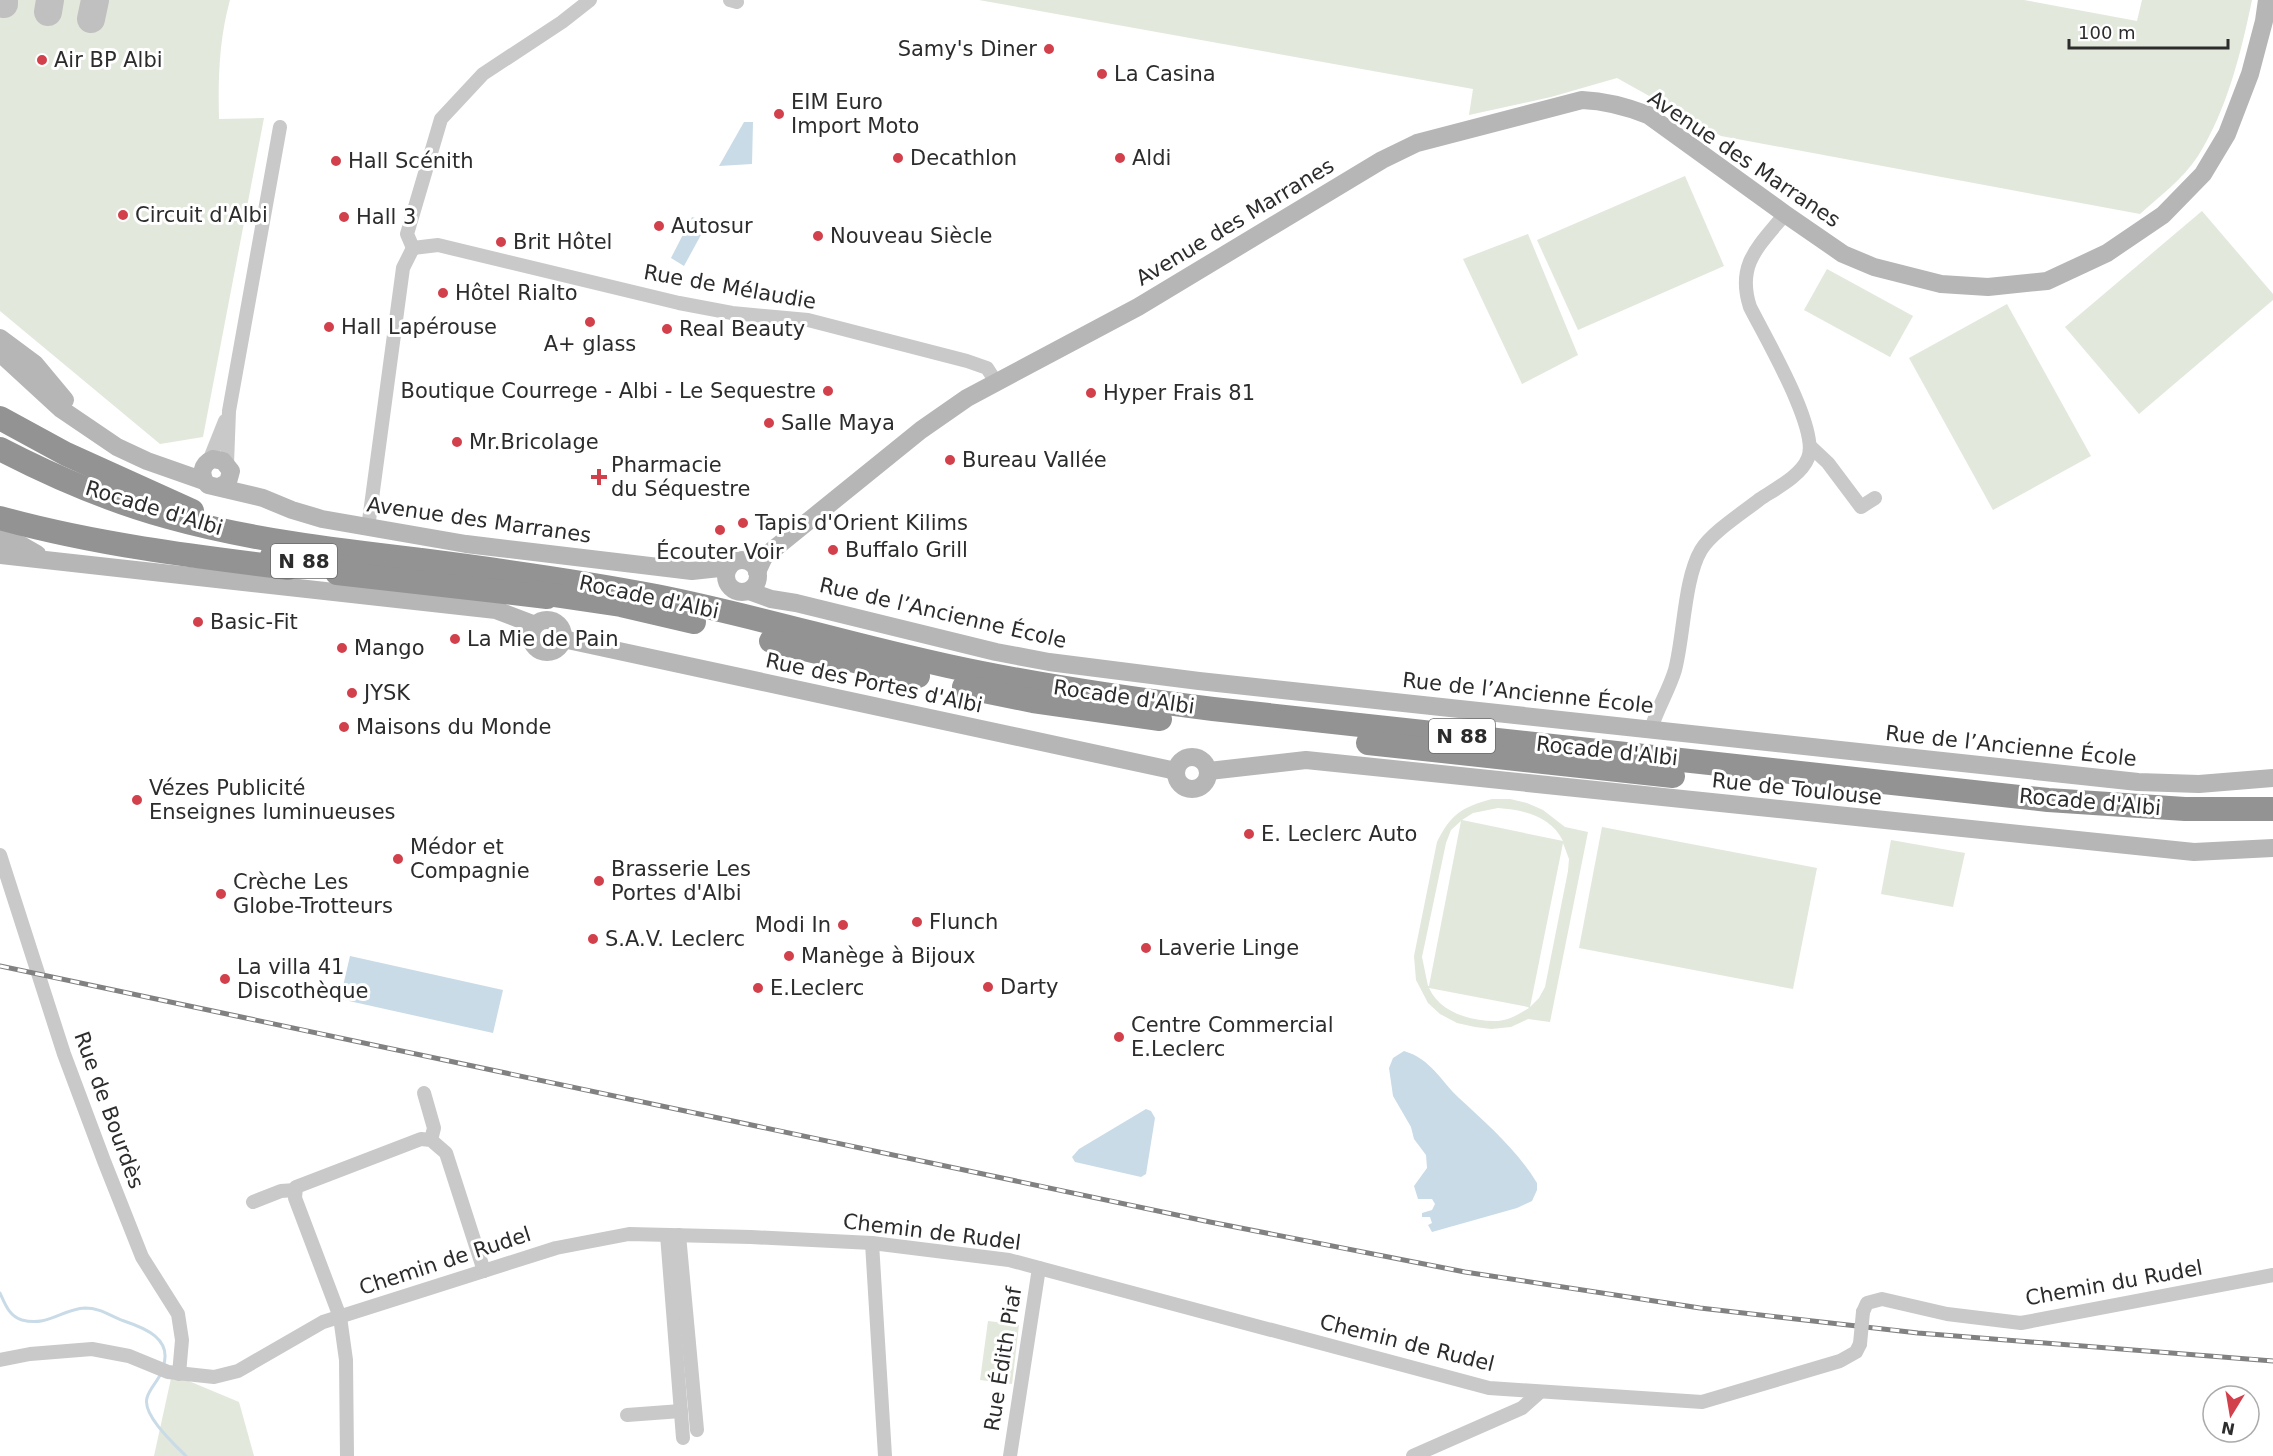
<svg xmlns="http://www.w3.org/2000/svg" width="2273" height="1456" viewBox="0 0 2273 1456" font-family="'DejaVu Sans',sans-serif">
	<rect width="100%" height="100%" fill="#fff"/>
	<g fill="#e2e8db" fill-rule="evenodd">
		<path d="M0,0H230C219,40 218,78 219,119L264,118L203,437L160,444L0,311Z"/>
		<path d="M979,0H2024L2137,21L2142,0H2252C2241,53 2227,110 2198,156C2183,179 2160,196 2140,214L1721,136L1617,78L1551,97L1469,115L1473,89Z"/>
		<polygon points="1685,176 1724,266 1578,330 1537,240"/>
		<polygon points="2202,211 2273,294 2273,300 2139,414 2065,327"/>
		<polygon points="1528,234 1578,355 1522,384 1463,259"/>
		<polygon points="1827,269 1913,316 1890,357 1804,310"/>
		<polygon points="2007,304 2091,456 1993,510 1909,358"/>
		<path d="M1492,799H1510L1527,803L1543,810L1565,827L1588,832L1550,1022L1528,1019L1511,1027L1491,1029L1475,1027L1457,1023L1440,1014L1428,1003L1416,980L1414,956L1437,842C1451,814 1462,807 1492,799ZM1498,808C1524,810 1551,816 1563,841L1462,820L1473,813ZM1461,821L1429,986H1428L1422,957L1446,843L1451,830ZM1563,843L1569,859L1568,871L1545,987L1539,998L1530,1007ZM1429,988L1528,1007L1529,1008C1519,1014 1510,1020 1498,1021C1473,1022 1440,1013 1429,988Z"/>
		<polygon points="1602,827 1817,868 1793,989 1579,948"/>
		<polygon points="1891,840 1965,853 1953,907 1881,894"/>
		<polygon points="988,1321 1019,1325 1012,1384 980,1380"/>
		<polygon points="172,1374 239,1402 254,1456 154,1456"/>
	</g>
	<g fill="#c9dbe7">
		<polygon points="744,122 753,122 752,164 719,166"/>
		<polygon points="692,217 708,222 684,266 671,258"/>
		<polygon points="350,956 503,990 493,1033 340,999"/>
		<path d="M1404,1051C1431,1059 1440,1080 1459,1098C1487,1124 1517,1150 1537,1183V1190L1532,1201L1517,1208L1432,1232L1428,1225L1432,1223L1430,1217H1422V1213L1432,1210L1435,1204L1432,1199H1418L1414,1186L1427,1168L1426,1155L1414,1139L1411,1127L1393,1096L1389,1068L1393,1058Z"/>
		<polygon points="1146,1109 1151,1111 1155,1118 1146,1174 1141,1177 1075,1162 1072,1157 1079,1149"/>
	</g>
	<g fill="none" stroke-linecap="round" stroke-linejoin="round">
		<g stroke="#c9dbe7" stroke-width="3">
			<path d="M0,1293C5,1304 9,1316 22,1320C48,1327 62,1309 85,1308C101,1308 110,1316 124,1321C145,1328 173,1339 163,1367"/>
			<path d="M161,1373C158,1381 149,1389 147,1398C142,1415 175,1445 186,1456"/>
		</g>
		<g stroke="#c0c0c0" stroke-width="28">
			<polyline points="4,4 4,0"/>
			<polyline points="48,12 50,0"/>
			<polyline points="91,19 95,0"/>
		</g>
		<g stroke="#c9c9c9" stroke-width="14">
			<polyline points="730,0 737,2"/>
			<polyline points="413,248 438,245 679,303 732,313 808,320 967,361 987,368 996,382"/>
			<polyline points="413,248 407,234 441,119 483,74 562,22 590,0"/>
			<polyline points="1811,447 1828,463 1861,507 1875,498"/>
			<polyline points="209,461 225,421"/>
			<polyline points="227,464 229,411 280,127"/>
			<polyline points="368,528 403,268 413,248"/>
			<path d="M1651,729C1657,709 1669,690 1675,670C1684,636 1684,579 1701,550C1712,532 1744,512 1760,499C1775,489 1801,476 1808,458C1820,430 1765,337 1750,307C1736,264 1759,246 1785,214"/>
			<polyline points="0,855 64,1054 104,1161 142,1257 178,1314 182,1340 179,1374"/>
			<polyline points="424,1093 434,1128 431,1140"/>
			<polyline points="253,1202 281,1191 295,1190"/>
			<polyline points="667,1235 683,1438"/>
			<polyline points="679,1235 697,1430"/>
			<polyline points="872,1243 885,1456"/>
			<polyline points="1863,1312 1867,1303 1882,1299 1947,1314 2021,1323 2273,1275"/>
			<polyline points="0,1360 30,1354 92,1349 129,1356 168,1372 214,1377 238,1371 323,1322 556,1248 629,1234 751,1237 872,1243 1009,1260 1489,1388 1702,1402 1840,1361 1856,1352 1860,1344"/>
			<polyline points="627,1415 681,1411"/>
			<polyline points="347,1456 346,1360 340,1317 295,1198 296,1187 421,1139 431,1140 446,1153 484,1271"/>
			<polyline points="1010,1456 1039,1268"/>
			<polyline points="1413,1456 1522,1408 1540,1392"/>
		</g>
		<g stroke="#b6b6b6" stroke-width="18">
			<polyline points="0,338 35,364 65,400"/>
			<polyline points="0,353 61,409 117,447 147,461 204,481"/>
			<path d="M219,487L228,482L231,471L223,461L213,459C201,464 199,476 208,485L263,498L292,510L322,519L466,544L692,571L729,567"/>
			<polyline points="0,537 23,546 37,554"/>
			<polyline points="0,555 496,610 535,625"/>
			<circle cx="742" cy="576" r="16"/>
			<path d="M757,572L764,557L785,540L921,430L967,398L1138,307L1382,160L1417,143L1582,100C1606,101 1625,106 1648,115L1785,214L1843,254L1874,267L1941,284L1988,287L2047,281L2107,253L2163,215L2203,174L2227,134L2250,74L2264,21L2267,0"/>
			<polyline points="749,591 771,599 796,603 996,652 1049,662 1199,681 2138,782 2199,784 2273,778"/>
			<circle cx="547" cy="636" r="16"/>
			<polyline points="563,639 1176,771"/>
			<circle cx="1192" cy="773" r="16"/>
			<polyline points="1209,771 1306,760 2194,852 2273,848"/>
		</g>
		<g stroke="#939393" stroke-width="24">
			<polyline points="0,418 66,454 192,511"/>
			<path d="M0,449C54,477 110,501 168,517C250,540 336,550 421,560C499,570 578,581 656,596C753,615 850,645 948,666C1035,685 1124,698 1213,709L2048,800L2185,809H2273"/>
			<path d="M0,518C94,544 191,556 288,568"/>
			<polyline points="272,556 356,569"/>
			<polyline points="337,573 547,597"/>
			<polyline points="533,592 621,605 694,622"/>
			<polyline points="771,641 918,676"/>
			<polyline points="964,687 1033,701 1160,719"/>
			<polyline points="1368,743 1673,776"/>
		</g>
		<defs>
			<polyline id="rail" points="0,966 1210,1222 1465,1272 1700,1308 1918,1333 2273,1361"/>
		</defs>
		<use href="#rail" stroke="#818181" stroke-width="5"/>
		<use href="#rail" stroke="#fff" stroke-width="3" stroke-dasharray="9" stroke-linecap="butt"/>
		<polyline stroke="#c9c9c9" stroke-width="14" points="1860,1344 1863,1312"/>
	</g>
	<g fill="#d2404c" stroke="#fff" stroke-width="2">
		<circle cx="1049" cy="49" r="6"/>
		<circle cx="42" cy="60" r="6"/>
		<circle cx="1102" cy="74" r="6"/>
		<circle cx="779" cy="114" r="6"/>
		<circle cx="898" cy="158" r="6"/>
		<circle cx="1120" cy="158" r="6"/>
		<circle cx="336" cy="161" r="6"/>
		<circle cx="123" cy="215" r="6"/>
		<circle cx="344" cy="217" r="6"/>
		<circle cx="659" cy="226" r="6"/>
		<circle cx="818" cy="236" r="6"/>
		<circle cx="501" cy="242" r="6"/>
		<circle cx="443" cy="293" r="6"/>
		<circle cx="590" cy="322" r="6"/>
		<circle cx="329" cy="327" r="6"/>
		<circle cx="667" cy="329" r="6"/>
		<circle cx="828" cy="391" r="6"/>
		<circle cx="1091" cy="393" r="6"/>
		<circle cx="769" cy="423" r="6"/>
		<circle cx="457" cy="442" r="6"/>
		<circle cx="950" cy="460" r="6"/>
		<path d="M596 468h6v6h6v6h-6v6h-6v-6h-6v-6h6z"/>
		<circle cx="743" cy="523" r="6"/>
		<circle cx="720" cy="530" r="6"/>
		<circle cx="833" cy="550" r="6"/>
		<circle cx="198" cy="622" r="6"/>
		<circle cx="455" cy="639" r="6"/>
		<circle cx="342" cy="648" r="6"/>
		<circle cx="352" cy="693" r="6"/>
		<circle cx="344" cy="727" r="6"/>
		<circle cx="137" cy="800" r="6"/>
		<circle cx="1249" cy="834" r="6"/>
		<circle cx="398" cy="859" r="6"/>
		<circle cx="599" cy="881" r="6"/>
		<circle cx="221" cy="894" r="6"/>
		<circle cx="917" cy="922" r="6"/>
		<circle cx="843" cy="925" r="6"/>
		<circle cx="593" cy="939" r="6"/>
		<circle cx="1146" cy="948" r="6"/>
		<circle cx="789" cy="956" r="6"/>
		<circle cx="225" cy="979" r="6"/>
		<circle cx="988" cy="987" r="6"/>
		<circle cx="758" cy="988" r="6"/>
		<circle cx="1119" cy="1037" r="6"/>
	</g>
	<g text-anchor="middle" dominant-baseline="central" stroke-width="6" stroke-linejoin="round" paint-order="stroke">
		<g fill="#fff" stroke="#6b6b6b" stroke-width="1.5">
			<rect x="271" y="544" width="66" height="34" rx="4.5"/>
			<rect x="1429" y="719" width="66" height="34" rx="4.5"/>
		</g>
		<g font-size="20" font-weight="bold" fill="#2c2c2c">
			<text x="304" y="561">N 88</text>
			<text x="1462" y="736">N 88</text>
		</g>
		<g font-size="21" fill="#2c2c2c" stroke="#fff" text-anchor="start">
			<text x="1037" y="49" text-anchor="end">Samy's Diner</text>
			<text x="54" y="60">Air BP Albi</text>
			<text x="1114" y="74">La Casina</text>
			<text x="791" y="102">EIM Euro<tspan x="791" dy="24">Import Moto</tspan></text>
			<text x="910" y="158">Decathlon</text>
			<text x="1132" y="158">Aldi</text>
			<text x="348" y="161">Hall Scénith</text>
			<text x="135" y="215">Circuit d'Albi</text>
			<text x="356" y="217">Hall 3</text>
			<text x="671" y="226">Autosur</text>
			<text x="830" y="236">Nouveau Siècle</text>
			<text x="513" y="242">Brit Hôtel</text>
			<text x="455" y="293">Hôtel Rialto</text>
			<text x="341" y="327">Hall Lapérouse</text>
			<text x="679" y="329">Real Beauty</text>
			<text x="590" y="344" text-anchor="middle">A+ glass</text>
			<text x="816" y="391" text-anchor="end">Boutique Courrege - Albi - Le Sequestre</text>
			<text x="1103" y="393">Hyper Frais 81</text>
			<text x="781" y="423">Salle Maya</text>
			<text x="469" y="442">Mr.Bricolage</text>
			<text x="962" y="460">Bureau Vallée</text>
			<text x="611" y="465">Pharmacie<tspan x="611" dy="24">du Séquestre</tspan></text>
			<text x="755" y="523">Tapis d'Orient Kilims</text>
			<text x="845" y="550">Buffalo Grill</text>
			<text x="720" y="552" text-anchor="middle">Écouter Voir</text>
			<text x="210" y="622">Basic-Fit</text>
			<text x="467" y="639">La Mie de Pain</text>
			<text x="354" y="648">Mango</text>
			<text x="364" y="693">JYSK</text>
			<text x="356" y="727">Maisons du Monde</text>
			<text x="149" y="788">Vézes Publicité<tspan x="149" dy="24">Enseignes luminueuses</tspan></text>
			<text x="1261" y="834">E. Leclerc Auto</text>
			<text x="410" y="847">Médor et<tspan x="410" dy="24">Compagnie</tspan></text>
			<text x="611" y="869">Brasserie Les<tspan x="611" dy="24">Portes d'Albi</tspan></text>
			<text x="233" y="882">Crèche Les<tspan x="233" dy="24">Globe-Trotteurs</tspan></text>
			<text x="929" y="922">Flunch</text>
			<text x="831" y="925" text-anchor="end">Modi In</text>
			<text x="605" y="939">S.A.V. Leclerc</text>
			<text x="1158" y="948">Laverie Linge</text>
			<text x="801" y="956">Manège à Bijoux</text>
			<text x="237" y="967">La villa 41<tspan x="237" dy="24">Discothèque</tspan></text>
			<text x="1000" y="987">Darty</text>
			<text x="770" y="988">E.Leclerc</text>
			<text x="1131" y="1025">Centre Commercial<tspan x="1131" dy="24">E.Leclerc</tspan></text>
		</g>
		<g font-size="21" fill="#2c2c2c" stroke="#fff">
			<text transform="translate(1744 159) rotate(34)">Avenue des Marranes</text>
			<text transform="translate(1235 222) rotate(-31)">Avenue des Marranes</text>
			<text transform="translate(730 287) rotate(10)">Rue de Mélaudie</text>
			<text transform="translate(154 508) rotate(17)">Rocade d'Albi</text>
			<text transform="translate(479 520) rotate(8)">Avenue des Marranes</text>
			<text transform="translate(649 597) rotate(12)">Rocade d'Albi</text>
			<text transform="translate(943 613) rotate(13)">Rue de l’Ancienne École</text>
			<text transform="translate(874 683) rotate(12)">Rue des Portes d'Albi</text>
			<text transform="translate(1528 693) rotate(6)">Rue de l’Ancienne École</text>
			<text transform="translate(1124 697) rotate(8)">Rocade d'Albi</text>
			<text transform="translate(2011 746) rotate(6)">Rue de l’Ancienne École</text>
			<text transform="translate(1607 751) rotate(6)">Rocade d'Albi</text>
			<text transform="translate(1797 789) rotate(6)">Rue de Toulouse</text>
			<text transform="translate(2090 802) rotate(5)">Rocade d'Albi</text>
			<text transform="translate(109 1110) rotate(70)">Rue de Bourdès</text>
			<text transform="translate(932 1232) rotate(7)">Chemin de Rudel</text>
			<text transform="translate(445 1261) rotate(-18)">Chemin de Rudel</text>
			<text transform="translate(2114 1283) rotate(-10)">Chemin du Rudel</text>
			<text transform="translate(1407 1343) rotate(14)">Chemin de Rudel</text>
			<text transform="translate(1003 1359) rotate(-81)">Rue Édith Piaf</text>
		</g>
	</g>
	<g transform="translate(2231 1414) rotate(191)"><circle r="28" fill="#ffffff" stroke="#ababab" stroke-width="1.5"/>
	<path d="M0-4.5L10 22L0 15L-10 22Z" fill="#d2404c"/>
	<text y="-9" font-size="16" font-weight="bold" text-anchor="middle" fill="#2c2c2c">N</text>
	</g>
	<path d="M2069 39v9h159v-9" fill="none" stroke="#2c2c2c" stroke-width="3"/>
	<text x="2078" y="39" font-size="18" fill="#2c2c2c" stroke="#ffffff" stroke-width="4.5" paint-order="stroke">100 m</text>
</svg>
